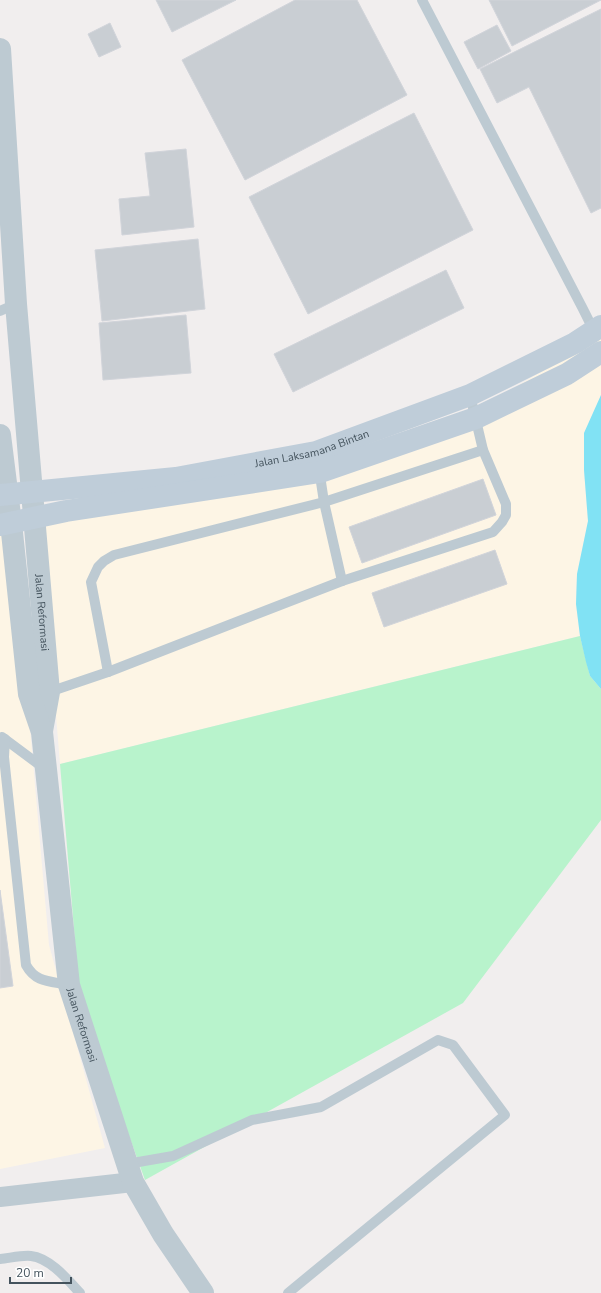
<svg xmlns="http://www.w3.org/2000/svg" width="601" height="1293" viewBox="0 0 601 1293" font-family="'Nunito Sans',sans-serif">
	<rect width="100%" height="100%" fill="#f1eeee"/>
	<g fill="#fdf5e5">
		<polygon points="601,337 601,395 584,433 584,470 588,521 577,574 576,604 580,636 60,764 40,521 459,420"/>
		<polygon points="13,534 49,945 105,1148 0,1169 0,536"/>
	</g>
	<polygon fill="#b8f3cc" points="580,636 590,676 601,689 601,820 463,1003 145,1180 80,1000 60,764"/>
	<polygon fill="#81e2f4" points="601,395 601,689 590,676 586,662 580,636 576,604 577,574 588,521 584,470 584,433"/>
	<g fill="#c9ced3" stroke="#d1d4da">
		<polygon points="156,0 236,0 172,32"/>
		<polygon points="295,0 357,0 407,95 245,180 182,60"/>
		<polygon points="489,0 601,0 512,46"/>
		<polygon points="601,9 601,208 591,213 529,87 497,103 480,69"/>
		<polygon points="110,23 121,47 99,57 88,34"/>
		<polygon points="497,25 511,51 478,69 464,42"/>
		<polygon points="414,113 473,230 308,314 249,197"/>
		<polygon points="186,149 194,227 122,235 119,199 150,196 145,153"/>
		<polygon points="198,239 205,309 102,321 95,250"/>
		<polygon points="446,270 464,308 293,392 274,354"/>
		<polygon points="186,315 191,373 103,380 99,323"/>
		<polygon points="483,479 496,515 362,563 349,527"/>
		<polygon points="495,550 507,584 384,627 372,593"/>
		<polygon points="0,890 13,986 0,988"/>
	</g>
	<g fill="none" stroke-linecap="round" stroke-linejoin="round">
		<g stroke="#bdcad2" stroke-width="10">
			<polyline points="422,0 583,309 594,331"/>
			<polyline points="0,311 16,304"/>
			<polyline points="319,469 324,502 342,581"/>
			<polyline points="108,672 91,582 98,567 104,561 114,555 324,502 483,450"/>
			<polyline points="49,692 108,672 342,581 493,532 502,522 506,515 506,504 483,450 470,395"/>
			<polyline points="2,737 45,769"/>
			<path d="M5,739L4,757L26,965C36,983 50,981 69,985"/>
			<polyline points="127,1164 173,1156 252,1120 321,1107 438,1040 453,1045 505,1115 288,1293"/>
			<path d="M0,1259C10,1258 22,1255 31,1256C50,1258 68,1280 80,1293"/>
		</g>
		<polyline stroke="#bdcad2" stroke-width="20" points="0,1197 133,1182"/>
		<g stroke="#bdcad2" stroke-width="22">
			<path id="s1" d="M0,49L16,304L49,692L42,731"/>
			<path id="s2" d="M0,435L11,523L29,694L42,732L69,985L133,1182L163,1234L203,1293"/>
		</g>
		<g stroke="#bfcdd9" stroke-width="22">
			<path id="s3" d="M0,495L176,478L316,452L470,395L575,343L601,326"/>
			<polyline points="0,525 66,511 320,472 476,418 567,374 601,352"/>
		</g>
	</g>
	<g text-anchor="middle" dominant-baseline="central" stroke-width="3.5" stroke-linejoin="round" paint-order="stroke">
		<g font-size="11" fill="#44535d" stroke="#fff">
			<text stroke="none"><textPath href="#s3" startOffset="316">Jalan Laksamana Bintan</textPath></text>
			<text stroke="none"><textPath href="#s1" startOffset="565">Jalan Reformasi</textPath></text>
			<text stroke="none"><textPath href="#s2" startOffset="597">Jalan Reformasi</textPath></text>
		</g>
	</g>
	<path d="M10 1277v6h61v-6" fill="none" stroke="#44535d" stroke-width="2"/>
	<text x="16" y="1277" font-size="12" fill="#44535d" stroke="#ffffff" stroke-width="3" paint-order="stroke">20 m</text>
</svg>
